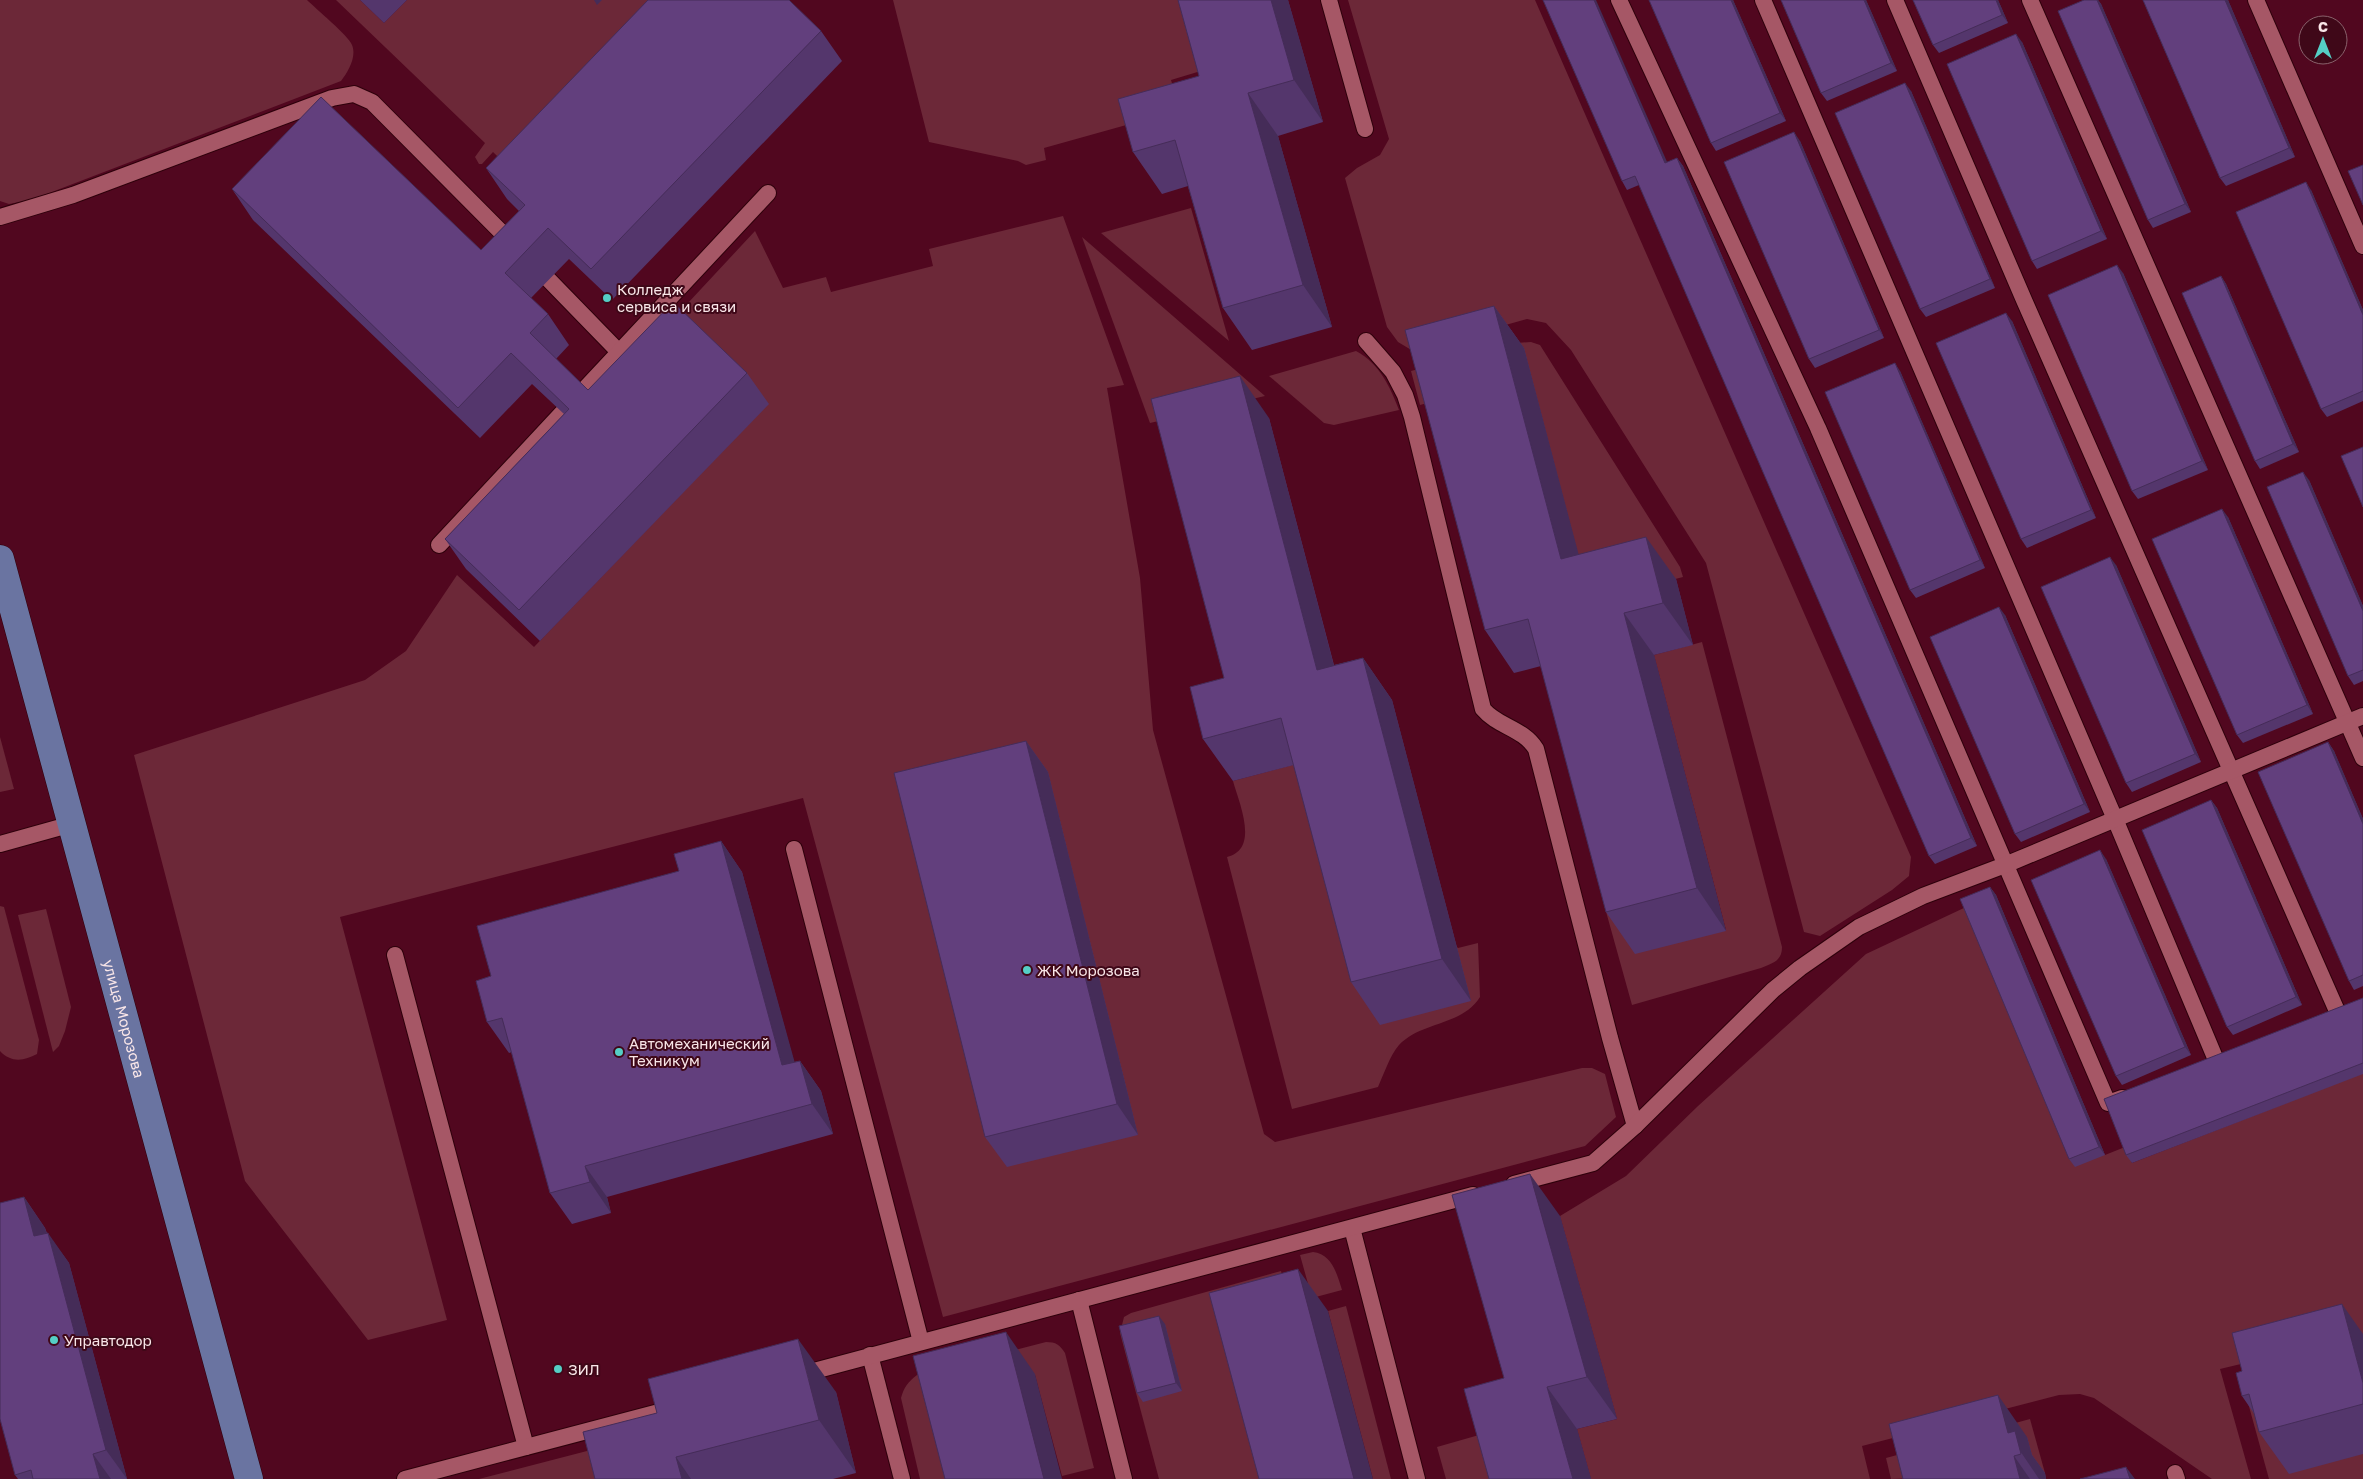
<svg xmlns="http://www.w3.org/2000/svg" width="2363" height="1479" viewBox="0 0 2363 1479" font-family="'Golos Text',sans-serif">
	<rect width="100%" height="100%" fill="#51071f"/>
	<g fill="#6c2838">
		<path d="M0,0H307C315,8 349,36 352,45C357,57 348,72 341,81L31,200L9,204L0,201Z"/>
		<polygon points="336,0 360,0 384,23 407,0 699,0 524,182 493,152 482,164 479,164 475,157 485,143"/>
		<polygon points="893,0 1195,0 1214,67 1171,80 1180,110 1044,148 1046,160 1026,165 1018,161 929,142"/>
		<polygon points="1348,0 1535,0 1911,857 1909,876 1892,890 1820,936 1804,932 1706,563 1571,350 1546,323 1527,319 1413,351 1398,342 1387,327 1345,178 1357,168 1380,155 1389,139"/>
		<polygon points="1191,208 1229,341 1101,233"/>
		<polygon points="1063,216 1124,385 1107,388 1140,578 1153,730 1264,1134 1275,1142 1582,1068 1592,1068 1605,1074 1616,1117 1585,1146 943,1317 803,798 340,917 447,1320 368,1340 245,1181 134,755 365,680 406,651 457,575 534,647 768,404 634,361 755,231 783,288 826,277 831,292 933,266 929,249"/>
		<polygon points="1082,237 1265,396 1150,423"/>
		<polygon points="1531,342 1540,345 1680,567 1683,577 1591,601 1442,399 1420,405 1411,371 1516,343"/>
		<path d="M1356,351C1380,364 1390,387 1399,410L1334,425L1324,423L1269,376Z"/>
		<path d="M1702,642L1782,947C1782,961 1773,963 1761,968L1632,1005L1605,908L1726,930L1654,655Z"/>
		<polygon points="0,737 14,789 0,792"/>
		<path d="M1311,760L1458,948L1478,943L1480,997C1462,1026 1422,1021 1399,1045C1390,1055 1384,1074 1378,1087L1292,1109L1227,857C1260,849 1239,803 1233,781Z"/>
		<path d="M0,906L4,907L39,1040L37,1054C24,1061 11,1063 0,1051Z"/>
		<polygon points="1966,907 2105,1155 2125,1147 2132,1163 2363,1073 2363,1335 2220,1369 2251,1479 2212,1479 2094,1398 2080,1394 2059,1395 1862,1446 1870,1479 1591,1479 1577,1429 1617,1419 1560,1216 1626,1176 1698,1106 1866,954"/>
		<polygon points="46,909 71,1007 65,1031 59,1046 53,1052 18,915"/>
		<path d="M1313,1252C1332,1254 1337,1274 1342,1290L1312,1298L1300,1255Z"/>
		<polygon points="1281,1271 1295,1320 1278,1479 1159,1479 1120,1333 1124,1317 1131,1313"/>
		<polygon points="1346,1306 1391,1479 1373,1479 1328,1311"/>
		<path d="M1046,1342C1056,1342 1060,1345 1065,1353L1094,1468L1062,1476L1035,1375L963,1479H920L901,1398C904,1387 908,1382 917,1375Z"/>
		<polygon points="2242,1381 2363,1454 2363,1479 2269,1479"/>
		<polygon points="829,1388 836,1392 686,1432 694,1466 644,1479 479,1479"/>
		<polygon points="2030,1419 2045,1473 1891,1479 1886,1458"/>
		<polygon points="1493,1431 1506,1479 1446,1479 1437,1447"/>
	</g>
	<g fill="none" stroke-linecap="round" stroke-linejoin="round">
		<defs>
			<g id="service">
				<polyline points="1329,0 1365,129"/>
				<polyline points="1619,0 1818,428 2108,1103 2122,1098"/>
				<polyline points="1763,0 2115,819 2216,1060"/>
				<polyline points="1895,0 2024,300 2337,1011"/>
				<polyline points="2030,0 2363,758"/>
				<polyline points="2256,0 2363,246"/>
				<polyline points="0,217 73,195 332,98 354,94 372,102 515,246"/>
				<polyline points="549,280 619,352"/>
				<path d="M1366,341L1393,372L1405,395L1412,417L1483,709C1498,727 1523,728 1536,749L1610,1038L1635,1126"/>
				<polyline points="581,393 768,193"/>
				<polyline points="439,545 562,413"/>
				<polyline points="0,844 72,824"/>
				<polyline points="794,849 921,1342"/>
				<polyline points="395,955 526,1447"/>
				<polyline points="1514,1184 1593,1163 1635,1126 1773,990 1800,968 1859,927 1923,896 2005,865 2363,716"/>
				<polyline points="1352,1228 1417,1479"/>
				<polyline points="1079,1300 1124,1479"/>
				<polyline points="870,1355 902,1479"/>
				<polyline points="799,1375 1473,1195"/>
				<polyline points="2175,1473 2177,1479"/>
				<polyline points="405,1479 678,1407"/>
			</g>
			<g id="primary">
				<path id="s1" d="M0,559L249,1479"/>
			</g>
		</defs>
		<use href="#service" stroke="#2e000b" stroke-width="18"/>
		<use href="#primary" stroke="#2e000b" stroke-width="29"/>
		<use href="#service" stroke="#a65766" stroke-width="16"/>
		<use href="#primary" stroke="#6a74a1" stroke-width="28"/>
	</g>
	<g fill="#54366c">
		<polygon points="360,0 407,0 384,23"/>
		<polygon points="1178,0 1288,0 1323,122 1278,136 1332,327 1252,350 1223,308 1188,186 1162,194 1133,152 1199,76"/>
		<polygon points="1649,0 1733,0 1786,121 1716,151 1711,143"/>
		<polygon points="1781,0 1866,0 1897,71 1827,101 1821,93"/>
		<polygon points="1913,0 1998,0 2008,23 1939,53 1933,45"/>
		<polygon points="2084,0 2098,0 2101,4 2191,212 2153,228 2148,220"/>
		<polygon points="2143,0 2228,0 2295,157 2226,186 2220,178"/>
		<polygon points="821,31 842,61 612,300 569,259 531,298 548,314 569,345 556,359 588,390 747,373 769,404 540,641 466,569 445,539 564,414 532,384 480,438 253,220 232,189 481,250 519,211 507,199 486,168"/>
		<polygon points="2022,42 2107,239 2037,269 2032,261"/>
		<polygon points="1911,91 1995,288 1926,317 1920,309"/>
		<polygon points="1800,141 1884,338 1815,368 1809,359"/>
		<polygon points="1677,158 1683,166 1977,846 1935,864 1929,856 1639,185 1627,190 1622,181"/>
		<polygon points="2311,190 2363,310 2363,401 2327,417 2321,409"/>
		<polygon points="2123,273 2208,470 2138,499 2132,491"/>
		<polygon points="2221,276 2226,284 2299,452 2260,469 2255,461"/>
		<polygon points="1494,306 1524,348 1578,554 1676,579 1693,645 1654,655 1726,931 1635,954 1606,912 1541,666 1514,673 1485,630"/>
		<polygon points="2012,321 2096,518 2027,548 2021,539"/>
		<polygon points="1900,371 1985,568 1916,598 1910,590"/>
		<polygon points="1269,418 1334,665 1363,658 1392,700 1471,1001 1380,1025 1351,982 1294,765 1233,781 1203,739 1224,678"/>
		<polygon points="2309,480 2363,606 2363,681 2354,685 2348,676"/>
		<polygon points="2228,517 2313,714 2243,743 2237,735"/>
		<polygon points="2116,565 2201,762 2132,792 2126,783"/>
		<polygon points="2005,615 2090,812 2021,842 2015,834"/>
		<polygon points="1026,741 1048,772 1138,1135 1007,1167 985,1137"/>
		<polygon points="2328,742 2334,751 2363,819 2363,986 2354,990 2349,981"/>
		<polygon points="2211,800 2217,808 2302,1005 2233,1035 2227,1027"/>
		<polygon points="721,841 742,872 794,1062 800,1061 821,1091 833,1134 607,1197 611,1213 572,1224 550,1193 512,1052 509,1053 487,1022 491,976 679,871"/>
		<polygon points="2106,859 2191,1055 2122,1085 2116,1076"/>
		<polygon points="1990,887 1996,895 2105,1155 2075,1167 2069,1159"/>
		<polygon points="2363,998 2363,1074 2132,1163 2126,1155"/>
		<polygon points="24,1197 45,1228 47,1233 69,1263 127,1479 18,1479 15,1475"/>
		<polygon points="1560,1216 1617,1419 1577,1429 1591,1479 1489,1479 1504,1378"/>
		<polygon points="1165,1324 1182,1391 1143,1402 1137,1393"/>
		<polygon points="2363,1334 2363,1454 2289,1474 2259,1432 2255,1415 2242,1396"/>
		<polygon points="836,1392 856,1473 833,1479 595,1479"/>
		<polygon points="2027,1437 2032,1455 2045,1473 2046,1479 1903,1479"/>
	</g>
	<g fill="#452c58">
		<polygon points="594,0 602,0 597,5"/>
		<polygon points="1271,0 1288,0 1323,122 1294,80"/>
		<polygon points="1594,0 1596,0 1671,171 1665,163"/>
		<polygon points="1731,0 1733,0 1786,121 1780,113"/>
		<polygon points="1864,0 1866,0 1897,71 1891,63"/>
		<polygon points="1996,0 1998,0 2008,23 2002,15"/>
		<polygon points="2097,0 2098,0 2101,4 2191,212 2185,204"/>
		<polygon points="2225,0 2228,0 2295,157 2289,148"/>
		<polygon points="2016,34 2022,42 2107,239 2101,231"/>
		<polygon points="1905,83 1911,91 1995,288 1990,279"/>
		<polygon points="1248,93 1278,136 1332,327 1303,285"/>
		<polygon points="1794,132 1800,141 1884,338 1879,330"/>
		<polygon points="1677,158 1683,166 1977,846 1971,838"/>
		<polygon points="2306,182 2311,190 2363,310 2363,315"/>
		<polygon points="2117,265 2123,273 2208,470 2202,461"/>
		<polygon points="2221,276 2226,284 2299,452 2293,444"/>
		<polygon points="1494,306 1524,348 1591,601 1561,559"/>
		<polygon points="2006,313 2012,321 2096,518 2091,510"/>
		<polygon points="1895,363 1900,371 1985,568 1980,560"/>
		<polygon points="1240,376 1269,418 1346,712 1317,670"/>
		<polygon points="2303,472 2309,480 2363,606 2363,611"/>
		<polygon points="2222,509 2228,517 2313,714 2307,705"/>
		<polygon points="1646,537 1676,579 1693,645 1663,603"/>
		<polygon points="2110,557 2116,565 2201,762 2195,754"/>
		<polygon points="1999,607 2005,615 2090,812 2084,804"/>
		<polygon points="1624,613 1654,655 1726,931 1697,888"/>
		<polygon points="1363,658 1392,700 1471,1001 1442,959"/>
		<polygon points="1026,741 1048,772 1138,1135 1117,1104"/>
		<polygon points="2328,742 2334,751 2363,819 2363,824"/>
		<polygon points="2211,800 2217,808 2302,1005 2296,997"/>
		<polygon points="721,841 742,872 804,1096 782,1065"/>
		<polygon points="2100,850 2106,859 2191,1055 2185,1047"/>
		<polygon points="1990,887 1996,895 2105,1155 2099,1147"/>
		<polygon points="800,1061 821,1091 833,1134 812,1104"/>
		<polygon points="585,1166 607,1197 611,1213 590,1182"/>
		<polygon points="1530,1174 1560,1216 1617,1419 1587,1377"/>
		<polygon points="24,1197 45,1228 56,1267 34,1236"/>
		<polygon points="48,1233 69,1263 127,1479 106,1450"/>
		<polygon points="1298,1269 1328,1311 1373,1479 1354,1479"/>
		<polygon points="2342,1304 2363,1334 2363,1383"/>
		<polygon points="1159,1316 1165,1324 1182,1391 1176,1383"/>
		<polygon points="1006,1332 1035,1374 1062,1479 1044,1479"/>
		<polygon points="798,1339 836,1392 856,1473 819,1420"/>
		<polygon points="1547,1387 1577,1429 1591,1479 1573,1479"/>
		<polygon points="1998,1395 2027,1437 2032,1455 2045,1473 2046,1479 2039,1479 2008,1433"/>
		<polygon points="93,1454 111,1479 100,1479"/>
		<polygon points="2014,1456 2030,1479 2020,1479"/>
		<polygon points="676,1457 691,1479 682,1479"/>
		<polygon points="2126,1467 2135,1479 2130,1479"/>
	</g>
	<g fill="#623f7d" stroke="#452c58">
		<polygon points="648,0 789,0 821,31 591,269 548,228 505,273 548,314 530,333 588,390 673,302 747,373 519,610 445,539 569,409 511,353 458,408 232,189 321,97 481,250 525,205 486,168"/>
		<polygon points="1178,0 1271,0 1294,80 1248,93 1303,285 1223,308 1175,140 1133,152 1118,99 1199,76"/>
		<polygon points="1543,0 1594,0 1665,163 1677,158 1971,838 1929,856 1635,176 1622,181"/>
		<polygon points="1649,0 1731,0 1780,113 1711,143"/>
		<polygon points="1781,0 1864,0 1891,63 1821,93"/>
		<polygon points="1913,0 1996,0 2002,15 1933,45"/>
		<polygon points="2084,0 2097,0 2185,204 2148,220 2058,11"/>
		<polygon points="2143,0 2225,0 2289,148 2220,178"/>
		<polygon points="2016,34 2101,231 2032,261 1947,64"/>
		<polygon points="1905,83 1990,279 1920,309 1835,113"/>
		<polygon points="1794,132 1879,330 1809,359 1724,162"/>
		<polygon points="2363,165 2363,205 2348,171"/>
		<polygon points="2306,182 2363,315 2363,391 2321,409 2236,212"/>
		<polygon points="2117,265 2202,461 2132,491 2048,295"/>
		<polygon points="2221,276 2293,444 2255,461 2182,293"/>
		<polygon points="1494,306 1561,559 1646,537 1663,603 1624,613 1697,888 1606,912 1528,619 1485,630 1405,330"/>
		<polygon points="2006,313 2091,510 2021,539 1936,343"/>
		<polygon points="1895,363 1980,560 1910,590 1825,392"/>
		<polygon points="1240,376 1317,670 1363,658 1442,959 1351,982 1281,718 1203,739 1190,687 1224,678 1151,399"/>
		<polygon points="2363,447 2363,507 2341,456"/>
		<polygon points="2303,472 2363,611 2363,670 2348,676 2267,487"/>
		<polygon points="2222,509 2307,705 2237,735 2152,539"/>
		<polygon points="2110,557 2195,754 2126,783 2041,587"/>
		<polygon points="1999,607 2084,804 2015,834 1930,637"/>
		<polygon points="1026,741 1117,1104 985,1137 894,773"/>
		<polygon points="2328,742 2363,824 2363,975 2349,981 2258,772"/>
		<polygon points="2211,800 2296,997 2227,1027 2142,830"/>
		<polygon points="721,841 782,1065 800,1061 812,1104 585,1166 590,1182 550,1193 502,1018 487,1022 476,981 491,976 477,926 679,871 674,854"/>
		<polygon points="2100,850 2185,1047 2116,1076 2031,880"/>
		<polygon points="1990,887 2099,1147 2069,1159 1960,899"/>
		<polygon points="2363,998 2363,1063 2126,1155 2104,1099"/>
		<polygon points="1530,1174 1587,1377 1547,1387 1573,1479 1489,1479 1464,1389 1504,1378 1452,1195"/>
		<polygon points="24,1197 34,1236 48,1233 106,1450 93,1454 100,1479 33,1479 31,1470 15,1475 0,1419 0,1203"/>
		<polygon points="1298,1269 1354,1479 1259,1479 1209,1293"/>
		<polygon points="2342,1304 2363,1383 2363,1404 2259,1432 2249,1394 2242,1396 2236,1373 2242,1371 2232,1333"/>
		<polygon points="1159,1316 1176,1383 1137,1393 1119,1326"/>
		<polygon points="1006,1332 1044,1479 945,1479 913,1356"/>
		<polygon points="798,1339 819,1420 676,1457 682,1479 595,1479 583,1432 657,1413 648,1379"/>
		<polygon points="1998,1395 2008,1433 2015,1431 2021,1454 2014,1456 2020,1479 1903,1479 1889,1424"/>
		<polygon points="2126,1467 2130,1479 2080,1479"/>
	</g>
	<g fill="#55cec5" stroke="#3f0818" stroke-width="2">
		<circle cx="607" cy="298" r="5"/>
		<circle cx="1027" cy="970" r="5"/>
		<circle cx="619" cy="1052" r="5"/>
		<circle cx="54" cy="1340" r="5"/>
		<circle cx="558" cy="1369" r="5"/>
	</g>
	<g text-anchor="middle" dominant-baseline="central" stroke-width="4" stroke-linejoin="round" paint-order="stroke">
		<g font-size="15" fill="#f9e6e8" stroke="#3f0818" text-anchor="start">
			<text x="617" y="289">Колледж<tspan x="617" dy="17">сервиса и связи</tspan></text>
			<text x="1037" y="970">ЖК Морозова</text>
			<text x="629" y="1043">Автомеханический<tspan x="629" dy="17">Техникум</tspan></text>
			<text x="64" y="1340">Управтодор</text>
			<text x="568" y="1369">ЗИЛ</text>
		</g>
		<g font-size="15" fill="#f9e6e8" stroke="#3f0818">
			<text stroke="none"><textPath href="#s1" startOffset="476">улица Морозова</textPath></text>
		</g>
	</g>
	<g transform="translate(2323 40)"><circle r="24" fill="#3f0818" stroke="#89616b"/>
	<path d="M0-4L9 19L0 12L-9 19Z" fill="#55cec5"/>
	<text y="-8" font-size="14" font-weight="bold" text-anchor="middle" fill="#f9e6e8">С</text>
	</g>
</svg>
